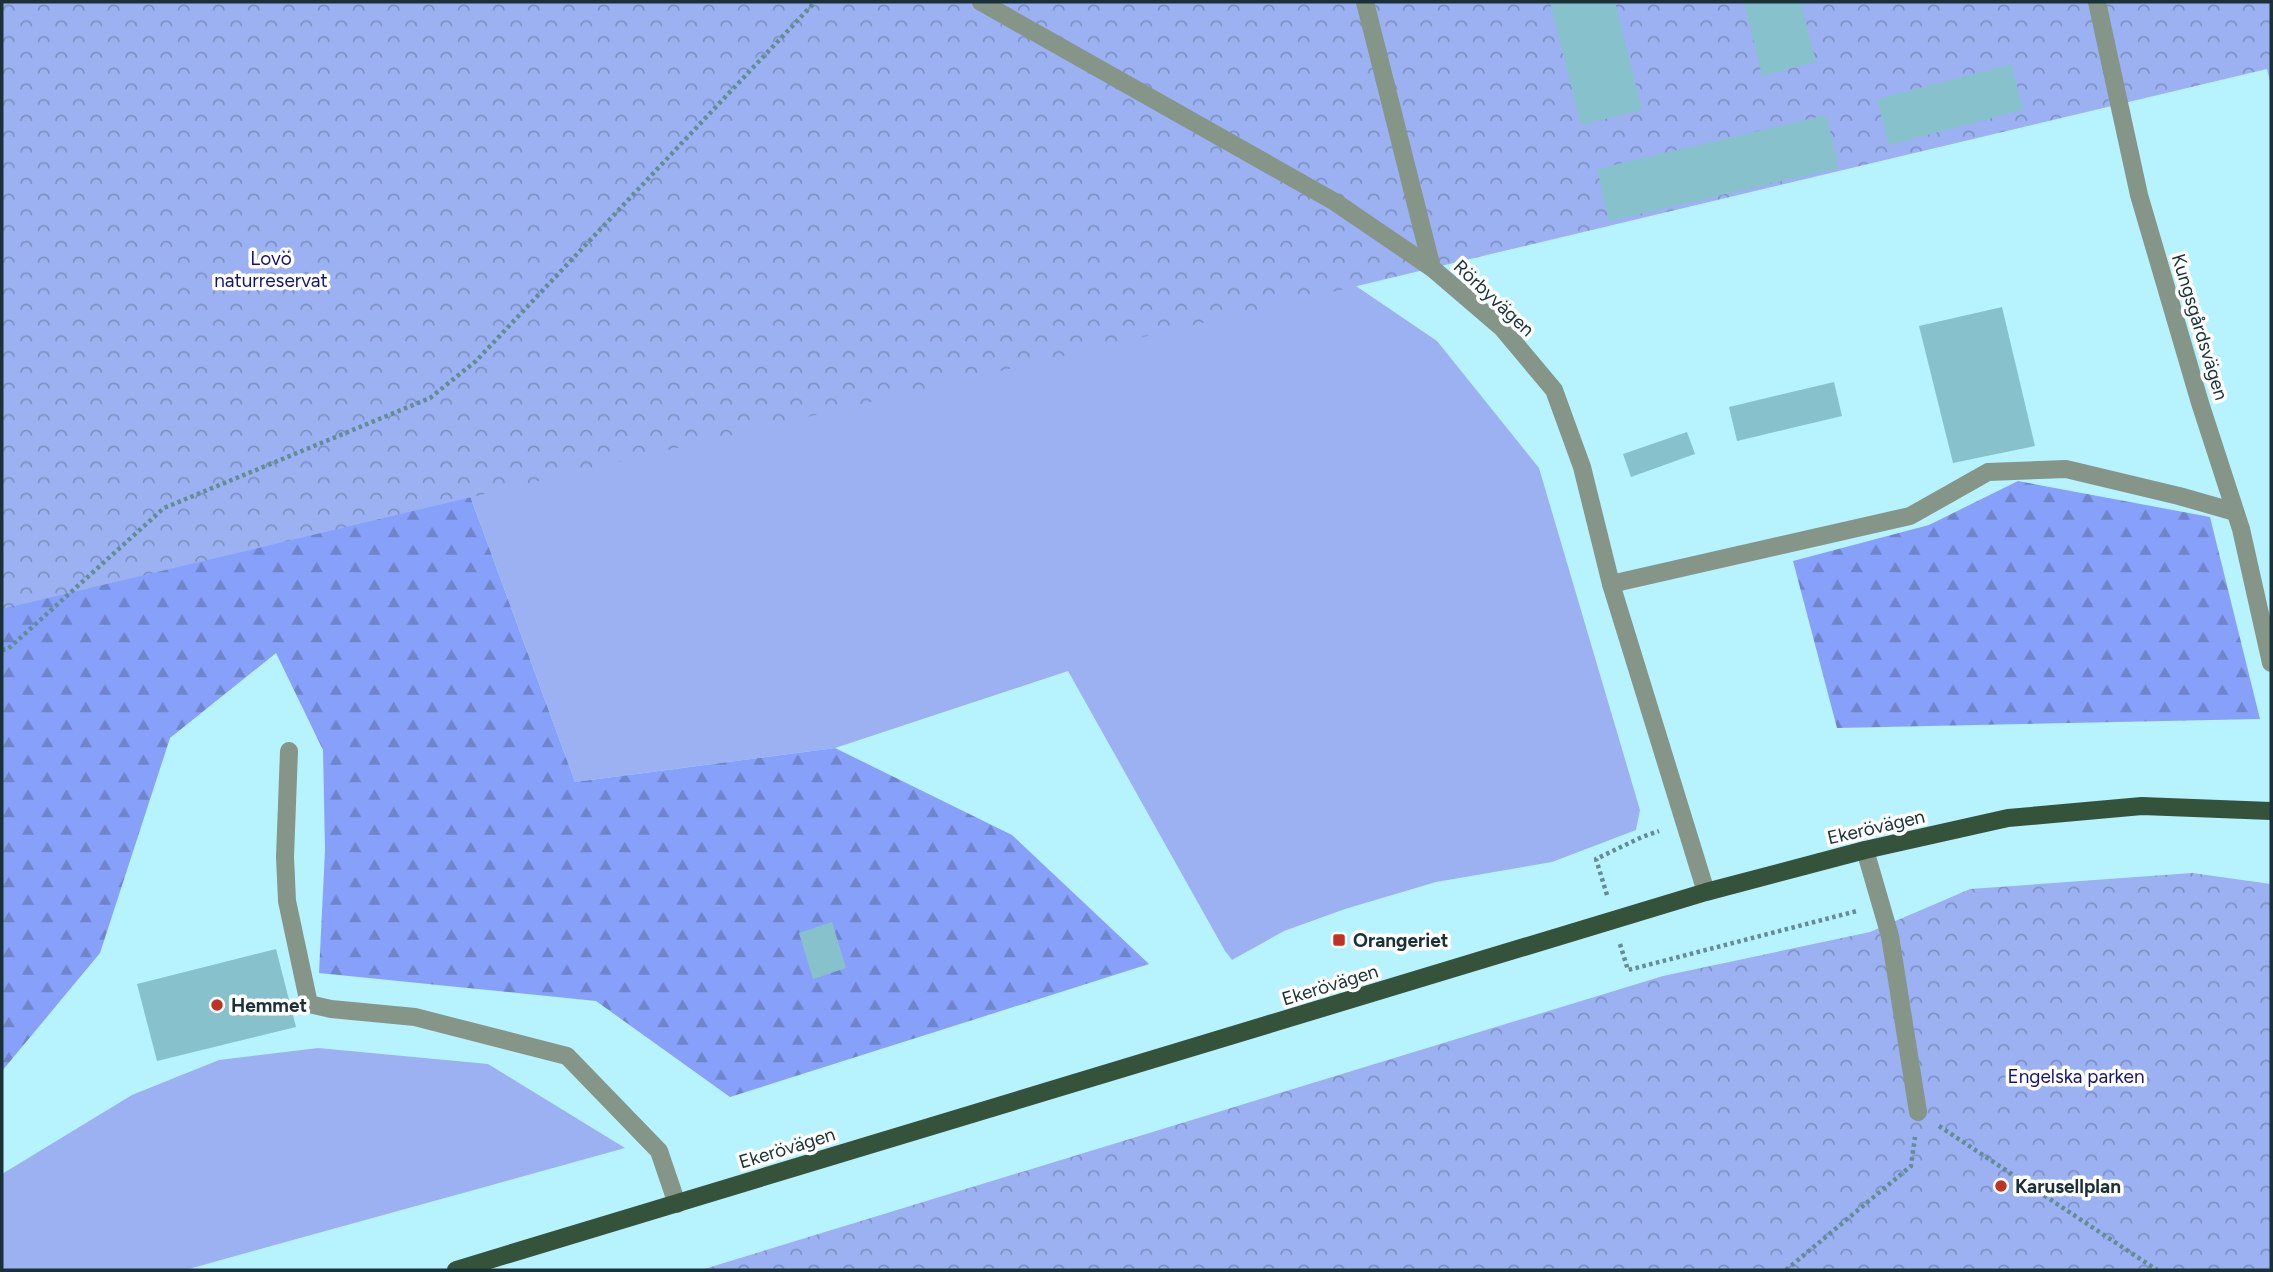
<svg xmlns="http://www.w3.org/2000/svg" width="2273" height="1272" viewBox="0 0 2273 1272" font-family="Figtree,sans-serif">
	<defs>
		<pattern id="forest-firs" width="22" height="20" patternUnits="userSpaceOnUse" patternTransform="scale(1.75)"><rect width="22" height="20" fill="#87a1fa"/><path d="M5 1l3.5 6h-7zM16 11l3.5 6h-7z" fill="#6e84cb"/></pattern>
		<pattern id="park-crowns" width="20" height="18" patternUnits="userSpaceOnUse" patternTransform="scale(1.75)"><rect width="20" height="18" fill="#9cb1f2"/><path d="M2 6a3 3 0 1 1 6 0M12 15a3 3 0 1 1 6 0" fill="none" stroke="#7e91c5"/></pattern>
	</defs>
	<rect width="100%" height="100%" fill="#b7f3fe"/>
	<g fill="#9cb1f2">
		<polygon points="1266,225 1437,341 1539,468 1640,810 1636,830 1552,862 1436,882 1345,909 1284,931 1232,960 1225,951 1068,671 835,748 575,782 440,414"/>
		<polygon points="318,1048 488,1064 625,1148 185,1270 2,1270 2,1174 132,1095 219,1060"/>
	</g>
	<g fill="url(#forest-firs)">
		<polygon points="2,235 440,414 575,782 835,748 1012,835 1149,964 730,1097 596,1001 319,973 325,850 323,750 276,653 170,738 100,953 2,1071"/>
		<polygon points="2018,481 2210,517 2260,719 1837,728 1793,561 1929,525"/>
	</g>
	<g fill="url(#park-crowns)">
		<polygon points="2,2 2271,2 2271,85 2267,69 2,609"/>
		<polygon points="2192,873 2271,884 2271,1270 701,1270 1663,976 1870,932 1970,889"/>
	</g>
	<g fill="#87c2cc">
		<polygon points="1550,2 1615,2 1642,110 1581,125"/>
		<polygon points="1744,2 1801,2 1816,62 1762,76"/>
		<polygon points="2011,64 2023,110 1889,145 1877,99"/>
		<polygon points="1826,115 1839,168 1609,221 1597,169"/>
		<polygon points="2002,307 2035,446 1953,463 1919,326"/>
		<polygon points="1834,382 1842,416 1737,441 1729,407"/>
		<polygon points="1687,432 1695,454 1631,477 1623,454"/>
		<polygon points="832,922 846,968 813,979 799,933"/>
		<polygon points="276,949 296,1027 157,1061 137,984"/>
	</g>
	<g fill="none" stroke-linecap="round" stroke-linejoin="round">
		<g stroke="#638c94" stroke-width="4.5" stroke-dasharray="3.5 3.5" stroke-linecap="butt">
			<polyline points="2,650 8,649 164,508 430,398 476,361 815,2"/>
			<polyline points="1607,895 1596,859 1642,837 1659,831"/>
			<polyline points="1620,944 1628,970 1857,911"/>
			<polyline points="1939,1126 2157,1270"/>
			<polyline points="1786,1270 1911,1166 1915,1137"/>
		</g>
		<g stroke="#859587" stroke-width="18">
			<polyline points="981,2 1335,202 1432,268 1502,328 1554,390 1582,467 1611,584 1706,892"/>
			<polyline points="1365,2 1432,268"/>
			<polyline points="2097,2 2139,195 2200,403 2241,529 2271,663"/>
			<polyline points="1611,584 1910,516 1988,472 2066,469 2179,496 2235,512"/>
			<polyline points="289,751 285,857 287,901 309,1004 331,1009 415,1017 567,1056 659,1151 677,1204"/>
			<polyline points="1865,850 1890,936 1918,1112"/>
		</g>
		<polyline stroke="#35533b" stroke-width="18" points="456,1270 1706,892 1865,850 2008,818 2142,806 2271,811"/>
	</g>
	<g fill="#bf3322" stroke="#fff" stroke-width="2.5">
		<rect x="1332" y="933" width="14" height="14" rx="3.5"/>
		<circle cx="217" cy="1005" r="7"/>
		<circle cx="2001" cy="1186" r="7"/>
	</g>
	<g text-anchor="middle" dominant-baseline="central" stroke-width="7" stroke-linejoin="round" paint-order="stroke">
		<g font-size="19" fill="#141279" stroke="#fff">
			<text x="271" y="258">Lovö<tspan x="271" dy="22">naturreservat</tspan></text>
			<text x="2076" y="1076">Engelska parken</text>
		</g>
		<g font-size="19" fill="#1a3237" stroke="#fff">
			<text transform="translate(1494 298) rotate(43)">Rörbyvägen</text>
			<text transform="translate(2200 327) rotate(73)">Kungsgårdsvägen</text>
			<text transform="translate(1876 827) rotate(-13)">Ekerövägen</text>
			<text transform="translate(1330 985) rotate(-17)">Ekerövägen</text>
			<text transform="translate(787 1148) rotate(-17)">Ekerövägen</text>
		</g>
		<g font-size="19" font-weight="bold" fill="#1a3237" stroke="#fff" text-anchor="start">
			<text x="1353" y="940">Orangeriet</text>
			<text x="231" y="1005">Hemmet</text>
			<text x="2015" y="1186">Karusellplan</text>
		</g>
	</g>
	<rect width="2273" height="1272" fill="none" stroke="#1a3237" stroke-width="7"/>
</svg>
